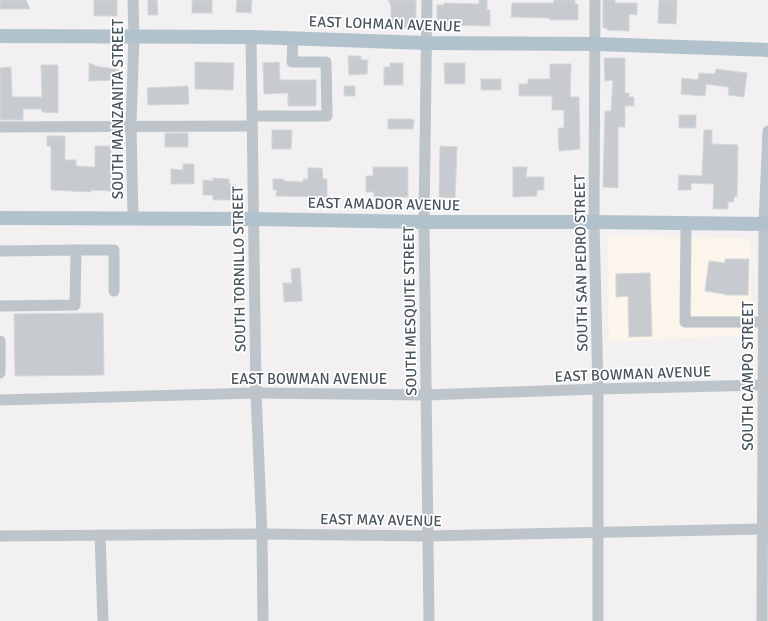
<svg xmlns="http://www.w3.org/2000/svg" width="768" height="621" viewBox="0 0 768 621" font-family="Signika,sans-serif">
	<rect width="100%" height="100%" fill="#f2f0f0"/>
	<polygon fill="#fbf5eb" points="610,236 746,238 750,240 751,249 751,335 609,342 608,239"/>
	<g fill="#c7cbcf" stroke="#d4d7da">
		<polygon points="0,0 26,0 30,9 0,9"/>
		<rect x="94" y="0" width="23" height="16"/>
		<polygon points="148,0 157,0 158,15 148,15"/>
		<rect x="192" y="0" width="20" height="13"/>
		<polygon points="237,0 252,0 251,13 236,12"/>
		<polygon points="388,0 416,0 416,28 404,28 405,25 391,25 391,5"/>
		<polygon points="479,0 487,0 487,10 490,10 490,26 447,25 447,23 437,22 437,5 444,5 444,3 479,4"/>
		<polygon points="554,0 575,0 575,4 578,4 578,20 550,20 550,18 511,17 512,3 554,3"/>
		<polygon points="603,0 615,0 615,3 637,3 637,15 629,14 629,31 607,30 607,28 603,28"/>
		<polygon points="659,0 677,0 676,24 658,23"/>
		<polygon points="348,56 361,56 361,60 368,60 367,74 349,75"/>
		<polygon points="604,58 625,58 625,93 629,93 629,97 634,97 634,106 625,106 625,127 618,127 618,188 603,187 605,111 611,111 613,80 605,81"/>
		<polygon points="195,62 234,63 233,90 195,89"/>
		<polygon points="279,62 280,80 316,80 316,106 288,106 288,93 264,94 263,63"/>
		<polygon points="89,63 96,66 119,70 120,80 89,81"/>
		<polygon points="390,63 403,63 403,85 384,85 384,67 390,67"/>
		<polygon points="444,63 465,63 465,84 445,84"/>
		<polygon points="550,64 571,64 570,97 579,97 580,149 559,151 558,128 564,128 564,110 552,110 552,96 519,96 519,84 528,84 528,79 550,79"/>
		<polygon points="41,65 58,65 58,113 42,112 42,109 23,109 23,120 0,120 0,68 11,67 12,97 42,97"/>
		<polygon points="716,69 747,73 744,97 728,95 729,87 706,84 705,96 681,94 682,78 698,80 699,73 715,74"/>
		<rect x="481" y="79" width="20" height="11"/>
		<polygon points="188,86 189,104 148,105 147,88"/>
		<rect x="344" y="86" width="11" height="10"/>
		<rect x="679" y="115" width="17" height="13"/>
		<polygon points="388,119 411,119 414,120 413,129 388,129"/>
		<polygon points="272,130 292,130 291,149 272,149"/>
		<polygon points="704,130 712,130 712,144 738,145 737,197 734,197 734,202 728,202 728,209 713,209 714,184 691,183 691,190 678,190 679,175 702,176"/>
		<rect x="165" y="133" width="23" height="14"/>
		<polygon points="47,136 65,136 65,160 76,160 76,166 95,167 95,146 111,146 111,191 91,190 91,192 51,190 51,146 47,146"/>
		<polygon points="440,146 457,147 455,198 439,197"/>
		<polygon points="183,164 194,164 194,184 171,184 171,169 183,170"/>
		<polygon points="373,167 408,167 408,197 374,197 374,192 366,192 366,176 373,176"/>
		<polygon points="513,167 527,167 526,177 544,177 544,190 537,190 537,196 513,197"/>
		<polygon points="308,168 322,168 323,179 327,179 327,197 276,196 277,190 273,190 273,179 284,179 284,181 303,182 303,179 308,179"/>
		<polygon points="213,178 229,179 229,184 236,185 236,200 213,200 213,195 203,195 203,180 213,181"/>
		<polygon points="725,259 749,259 748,295 725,295 725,294 705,291 709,261 725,263"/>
		<polygon points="300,268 302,301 284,302 283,283 292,283 291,269"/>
		<polygon points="650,273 652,336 629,337 628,296 616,297 616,274"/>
		<polygon points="103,313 104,375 15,376 14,314"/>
	</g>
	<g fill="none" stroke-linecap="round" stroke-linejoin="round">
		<g stroke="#bdc5cb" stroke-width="11">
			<polyline points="133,0 134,36 131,125 133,218"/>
			<polyline points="427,0 424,222 429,621"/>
			<polyline points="595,0 594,222 598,389 598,621"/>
			<polyline points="251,37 256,393 262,534 263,621"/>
			<polyline points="252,116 327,116 326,62 292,62 293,38"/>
			<polyline points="0,127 252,126"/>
			<polyline points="686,223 685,322 763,322"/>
			<polyline points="76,250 114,250 114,291"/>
			<polyline points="0,251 76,250 75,305 0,306"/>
			<polyline points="0,341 0,373"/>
			<polyline points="0,400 256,393 426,395 598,389 763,385"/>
			<polyline points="100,535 103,621"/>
			<polyline points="0,536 262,534 428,536 762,529"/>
			<polyline points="762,621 764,224 768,131"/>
		</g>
		<g stroke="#b2c2cc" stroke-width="14">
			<polyline points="0,36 251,37 426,43 595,44 768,50"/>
			<polyline points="0,218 254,219 424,222 594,222 768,224"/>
		</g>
	</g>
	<g text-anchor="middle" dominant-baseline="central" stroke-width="3.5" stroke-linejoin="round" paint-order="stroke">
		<g font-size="15" fill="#49555c" stroke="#fff">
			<text transform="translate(385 24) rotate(2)">EAST LOHMAN AVENUE</text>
			<text transform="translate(118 109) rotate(-90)">SOUTH MANZANITA STREET</text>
			<text transform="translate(384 204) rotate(1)">EAST AMADOR AVENUE</text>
			<text transform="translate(581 263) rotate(-91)">SOUTH SAN PEDRO STREET</text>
			<text transform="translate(239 269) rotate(-91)">SOUTH TORNILLO STREET</text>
			<text transform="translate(410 311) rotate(-91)">SOUTH MESQUITE STREET</text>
			<text transform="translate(633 374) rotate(-2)">EAST BOWMAN AVENUE</text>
			<text transform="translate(748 376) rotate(-90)">SOUTH CAMPO STREET</text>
			<text x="309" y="379">EAST BOWMAN AVENUE</text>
			<text transform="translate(381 520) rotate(1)">EAST MAY AVENUE</text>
		</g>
	</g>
</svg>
